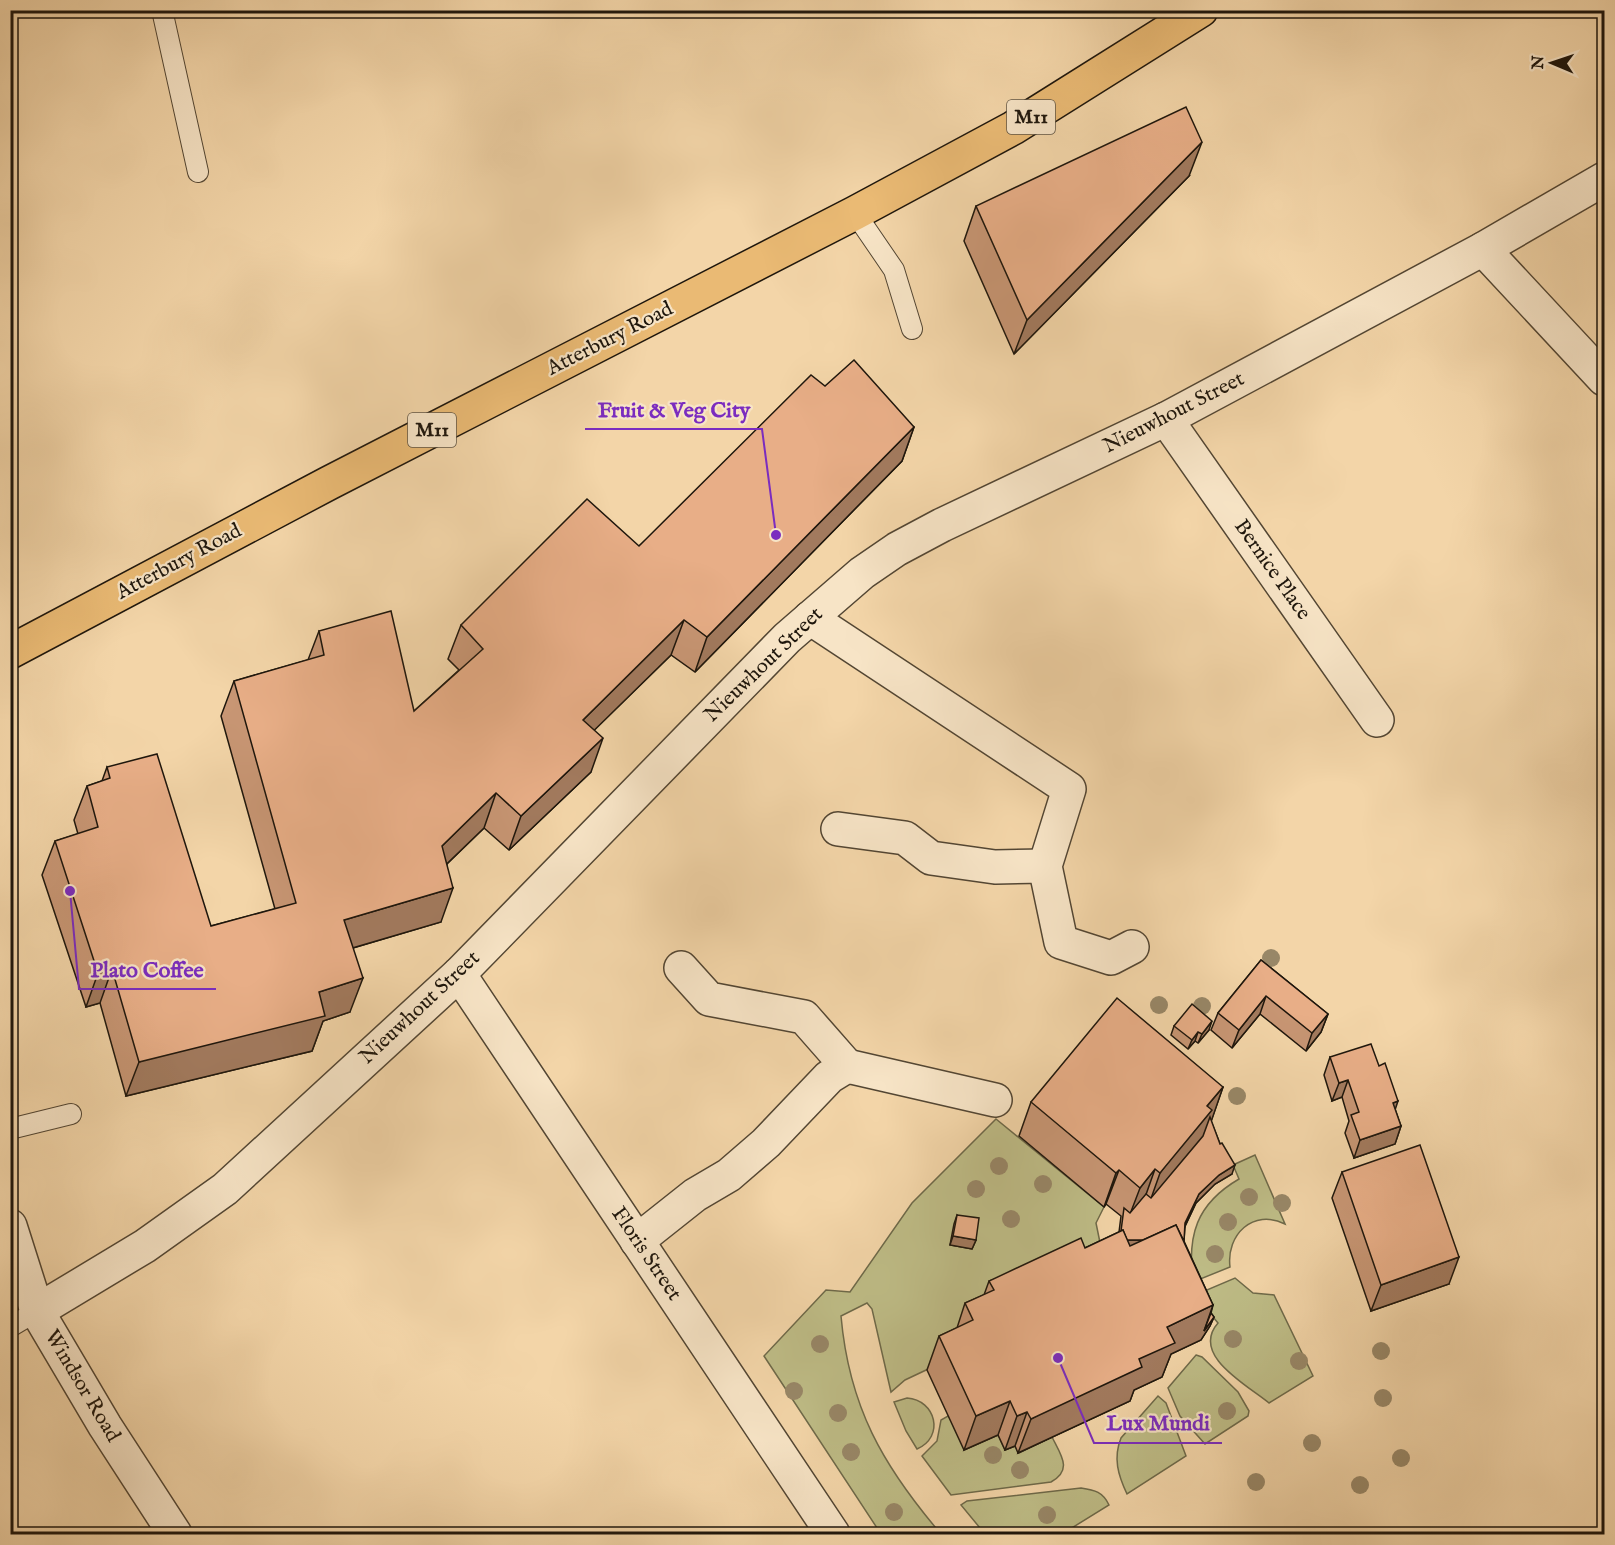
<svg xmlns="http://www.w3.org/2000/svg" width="1615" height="1545" viewBox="0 0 1615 1545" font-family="'IM FELL English',serif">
	<rect width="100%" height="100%" fill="#f3d5a8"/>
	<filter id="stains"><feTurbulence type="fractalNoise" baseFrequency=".00333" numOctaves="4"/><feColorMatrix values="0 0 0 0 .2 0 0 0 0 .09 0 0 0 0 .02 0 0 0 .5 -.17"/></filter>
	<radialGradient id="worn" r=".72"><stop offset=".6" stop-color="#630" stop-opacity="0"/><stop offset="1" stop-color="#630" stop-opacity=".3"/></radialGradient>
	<g fill="#bebc86" stroke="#6e6949" stroke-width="1.5">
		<path d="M996,1119L1104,1207L1096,1223L1105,1267L960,1354L905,1380L891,1392L872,1309L867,1303L841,1316C849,1407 883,1466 941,1534H881L764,1356L826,1290L850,1292L912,1203Z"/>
		<path d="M1255,1155L1285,1224C1253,1208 1226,1235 1230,1267L1193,1282C1187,1236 1196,1204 1239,1179L1233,1165Z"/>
		<path d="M1235,1278L1253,1293L1274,1295L1313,1376L1269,1403C1247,1385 1190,1355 1218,1323L1195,1295Z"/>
		<polygon points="1196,1355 1202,1357 1238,1392 1249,1411 1248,1416 1205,1444 1180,1416 1168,1388"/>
		<path d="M1158,1396L1166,1403L1186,1456L1127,1494C1118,1475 1113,1458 1121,1438Z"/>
		<path d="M907,1398C936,1400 945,1437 917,1449L906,1431L894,1402Z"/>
		<path d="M948,1416L998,1435L1005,1450L1015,1446L1019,1453L1052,1437C1061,1455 1073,1470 1051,1482L951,1495L922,1456L937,1441L941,1420Z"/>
		<path d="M1081,1488C1095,1490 1103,1492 1109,1505L1062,1534H985L961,1505L967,1501Z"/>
	</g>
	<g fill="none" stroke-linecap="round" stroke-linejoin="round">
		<defs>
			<g id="service">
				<polyline points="162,10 198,172"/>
				<polyline points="855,213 894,270 912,329"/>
				<polyline points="10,1129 71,1114"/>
				<polyline points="10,1327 37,1311"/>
			</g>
			<g id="minor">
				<polyline points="1483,249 1604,379"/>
				<polyline points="1166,419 1377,720"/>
				<polyline points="810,618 1069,789 1045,866 1061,942 1111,958 1132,947"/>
				<polyline points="838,829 905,838 931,858 995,867 1045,866"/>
				<polyline points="681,968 709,999 804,1017 847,1066"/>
				<polyline points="459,974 833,1534"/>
				<polyline points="637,1241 695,1195 729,1175 766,1143 829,1077 847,1066 995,1100"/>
				<polyline points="37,1311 145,1246 225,1189 459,974 787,638 862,573 897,549 942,525 1166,419 1483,249 1604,179"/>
			</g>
			<polyline id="tertiary" points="10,1226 37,1311 105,1426 175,1534"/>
			<polyline id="primary" points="10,652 329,483 855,213 1013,128 1201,10"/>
		</defs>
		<use href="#service" stroke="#534633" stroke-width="22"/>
		<use href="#minor" stroke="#534633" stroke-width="36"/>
		<use href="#tertiary" stroke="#534633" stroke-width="36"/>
		<use href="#primary" stroke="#1e160c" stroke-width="36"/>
		<use href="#service" stroke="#f7e4c6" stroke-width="20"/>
		<use href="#minor" stroke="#f7e4c6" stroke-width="33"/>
		<use href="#tertiary" stroke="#f7e4c6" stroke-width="33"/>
		<use href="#primary" stroke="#eaba74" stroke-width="33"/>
	</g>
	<g fill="#988767">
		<circle cx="1271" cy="958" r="9"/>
		<circle cx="1159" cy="1005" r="9"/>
		<circle cx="1202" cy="1006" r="9"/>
		<circle cx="1237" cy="1096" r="9"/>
		<circle cx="999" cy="1166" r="9"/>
		<circle cx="1043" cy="1184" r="9"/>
		<circle cx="976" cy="1189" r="9"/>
		<circle cx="1249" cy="1197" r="9"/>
		<circle cx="1282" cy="1203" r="9"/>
		<circle cx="1011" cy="1219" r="9"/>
		<circle cx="1228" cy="1222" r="9"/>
		<circle cx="1215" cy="1254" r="9"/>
		<circle cx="1233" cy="1339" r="9"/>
		<circle cx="820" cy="1344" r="9"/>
		<circle cx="1381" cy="1351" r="9"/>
		<circle cx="1299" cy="1361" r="9"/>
		<circle cx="794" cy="1391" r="9"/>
		<circle cx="1383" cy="1398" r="9"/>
		<circle cx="1227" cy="1411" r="9"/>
		<circle cx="838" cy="1413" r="9"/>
		<circle cx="1312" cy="1443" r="9"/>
		<circle cx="851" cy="1452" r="9"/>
		<circle cx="993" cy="1455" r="9"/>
		<circle cx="1401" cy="1458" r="9"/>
		<circle cx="1020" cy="1470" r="9"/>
		<circle cx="1256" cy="1482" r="9"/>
		<circle cx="1360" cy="1485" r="9"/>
		<circle cx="894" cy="1512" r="9"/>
		<circle cx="1047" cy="1515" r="9"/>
	</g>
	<g fill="#c89674" stroke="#1e160c" stroke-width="1.5">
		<polygon points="1189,176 1014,354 964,241 976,206"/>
		<polygon points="825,386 914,427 902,461 695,672 671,655 594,730 591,772 509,850 484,828 447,864 441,922 353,948 350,1012 323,1021 312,1051 126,1096 100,1003 86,1007 42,875 55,841 78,834 74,820 87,786 102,781 107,767 211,926 275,909 221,716 234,681 308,660 319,631 414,711 459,670 448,659 461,625 639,546"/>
		<polygon points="1261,960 1328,1014 1321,1032 1306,1051 1260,1014 1232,1048 1211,1030 1218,1013"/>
		<polygon points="1174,1026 1209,1030 1198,1043 1195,1041 1188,1049 1171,1035"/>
		<polygon points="1330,1057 1395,1109 1401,1126 1395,1144 1354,1158 1345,1133 1349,1121 1342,1097 1332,1101 1324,1075"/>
		<polygon points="1223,1087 1211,1121 1232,1174 1215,1184 1196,1203 1185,1226 1184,1241 1213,1305 1211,1313 1214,1317 1210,1326 1201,1340 1171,1354 1162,1377 1134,1390 1130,1401 1018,1453 1015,1446 1005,1450 998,1435 964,1450 927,1370 939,1336 957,1328 965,1303 984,1295 989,1281 1085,1248 1119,1232 1121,1216 1106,1204 1104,1207 1019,1136 1031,1102"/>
		<polygon points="1342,1172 1449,1284 1371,1311 1332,1198"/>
		<polygon points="957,1215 976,1240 972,1249 950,1245 954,1224"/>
	</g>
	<g fill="#a27a5e" stroke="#1e160c" stroke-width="1.5">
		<polygon points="1202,142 1189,176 1014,354 1027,320"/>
		<polygon points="914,427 902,461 695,672 707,637"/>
		<polygon points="684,620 671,655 570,754 583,720"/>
		<polygon points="603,738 591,772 509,850 521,816"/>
		<polygon points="496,793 484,828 430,880 442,846"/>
		<polygon points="453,888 441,922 332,954 344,920"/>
		<polygon points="112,969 100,1003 86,1007 98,973"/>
		<polygon points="363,978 350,1012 323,1021 312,1051 126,1096 139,1062 319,992"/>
		<polygon points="1266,996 1260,1014 1232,1048 1239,1030"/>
		<polygon points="1328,1014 1321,1032 1306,1051 1312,1033"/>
		<polygon points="1212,1021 1209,1030 1198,1043 1202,1034"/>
		<polygon points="1198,1032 1195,1041 1188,1049 1192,1040"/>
		<polygon points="1348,1080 1342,1097 1332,1101 1339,1083"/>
		<polygon points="1223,1087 1211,1122 1200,1145 1148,1207 1160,1173 1207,1106"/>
		<polygon points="1398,1101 1392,1119 1393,1103"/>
		<polygon points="1401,1126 1395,1144 1354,1158 1360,1140"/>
		<polygon points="1235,1165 1232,1174 1215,1184 1196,1203 1182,1233 1185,1223 1199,1194 1219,1175"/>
		<polygon points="1155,1169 1143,1203 1127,1222 1140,1188"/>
		<polygon points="1119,1170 1106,1204 1104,1207 1116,1173"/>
		<polygon points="953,1236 976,1240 972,1249 950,1245"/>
		<polygon points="1120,1240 1146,1240 1143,1249 1117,1249"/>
		<polygon points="1459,1257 1449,1284 1371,1311 1381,1285"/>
		<polygon points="1213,1305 1204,1331 1214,1317 1210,1326 1201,1340 1171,1354 1162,1377 1134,1390 1130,1401 1018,1453 1031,1419 1139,1359 1167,1327"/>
		<polygon points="1010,1401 998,1435 964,1450 976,1416"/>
		<polygon points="1027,1412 1015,1446 1005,1450 1017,1416"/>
	</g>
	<g fill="#e8ae87" stroke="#1e160c" stroke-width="1.5">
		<polygon points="1186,107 1202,142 1027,320 976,206"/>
		<polygon points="854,360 914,427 707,637 684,620 583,720 603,738 521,816 496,793 442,846 453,888 344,920 363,978 319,992 325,1016 139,1062 112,969 98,973 55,841 98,827 87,786 110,778 107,767 157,754 211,926 296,903 234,681 324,655 319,631 391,611 414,711 483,649 461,625 587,499 639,546 811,375 825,386"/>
		<polygon points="1261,960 1328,1014 1312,1033 1266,996 1239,1030 1218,1013"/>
		<polygon points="1117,998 1223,1087 1207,1106 1212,1110 1160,1173 1155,1169 1140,1188 1119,1170 1116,1173 1031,1102"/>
		<polygon points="1192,1004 1212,1021 1202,1034 1198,1032 1192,1040 1174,1026"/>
		<polygon points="1371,1044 1379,1066 1385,1063 1398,1101 1393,1103 1401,1126 1360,1140 1351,1115 1359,1112 1348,1080 1339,1083 1330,1057"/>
		<polygon points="1210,1117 1220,1144 1222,1143 1235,1165 1219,1175 1199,1194 1185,1223 1184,1241 1176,1225 1143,1240 1127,1240 1123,1230 1121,1231 1124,1208 1130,1213 1146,1194 1151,1198 1203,1136"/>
		<polygon points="1420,1145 1459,1257 1381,1285 1342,1172"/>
		<polygon points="957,1215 979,1218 976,1240 953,1236"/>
		<polygon points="1176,1225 1213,1305 1167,1327 1175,1343 1139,1359 1142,1367 1031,1419 1027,1412 1017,1416 1010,1401 976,1416 939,1336 973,1320 965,1303 994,1290 989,1281 1081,1238 1085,1248 1123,1230 1130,1246"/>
		<polygon points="1211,1313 1214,1317 1204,1331"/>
	</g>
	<g text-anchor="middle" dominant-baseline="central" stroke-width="4.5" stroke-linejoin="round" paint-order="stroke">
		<g fill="#f7e4c6" stroke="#5f5444" stroke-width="1.5">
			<rect x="1007" y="100" width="48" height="34" rx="4.5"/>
			<rect x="408" y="413" width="48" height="34" rx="4.5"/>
		</g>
		<g font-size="20" font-weight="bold" fill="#1e160c">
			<text x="1031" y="117">M11</text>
			<text x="432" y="430">M11</text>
		</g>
		<g font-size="21" fill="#1e160c" stroke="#f7e4c6">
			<text transform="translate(610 339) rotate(-27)">Atterbury Road</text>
			<text transform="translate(1174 413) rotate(-27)">Nieuwhout Street</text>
			<text transform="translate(179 562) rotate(-28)">Atterbury Road</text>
			<text transform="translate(1272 570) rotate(55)">Bernice Place</text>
			<text transform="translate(764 665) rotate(-44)">Nieuwhout Street</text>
			<text transform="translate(420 1008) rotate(-43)">Nieuwhout Street</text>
			<text transform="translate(646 1254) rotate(56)">Floris Street</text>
			<text transform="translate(82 1386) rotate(59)">Windsor Road</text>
		</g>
	</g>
	<path fill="none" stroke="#7b2cbf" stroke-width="2" d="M776 535L762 429H585M70 891L79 989H216M1058 1358L1094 1443H1222"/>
	<g fill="#7b2cbf" stroke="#f7e4c6" stroke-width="2">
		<circle cx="776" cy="535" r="6"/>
		<circle cx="70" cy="891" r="6"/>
		<circle cx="1058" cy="1358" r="6"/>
	</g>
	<g font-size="22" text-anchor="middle" font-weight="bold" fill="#7b2cbf" stroke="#f7e4c6" stroke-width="4.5" stroke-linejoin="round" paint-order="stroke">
		<text x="674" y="417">Fruit &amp; Veg City</text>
		<text x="147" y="977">Plato Coffee</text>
		<text x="1158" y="1430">Lux Mundi</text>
	</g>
	<rect width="1615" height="1545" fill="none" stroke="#f3d5a8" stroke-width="36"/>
	<rect x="12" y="12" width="1591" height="1521" fill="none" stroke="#1e160c" stroke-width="3"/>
	<rect x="18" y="18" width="1579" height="1509" fill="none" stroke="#1e160c" stroke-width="1.5"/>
	<g transform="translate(1552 63) rotate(272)" stroke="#f7e4c6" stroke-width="4.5" paint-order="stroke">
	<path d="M0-4.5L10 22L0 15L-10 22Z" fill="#1e160c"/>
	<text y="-9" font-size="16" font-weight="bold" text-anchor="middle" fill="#1e160c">N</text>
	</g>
	<rect width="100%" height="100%" filter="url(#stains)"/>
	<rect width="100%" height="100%" fill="url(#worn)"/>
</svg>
